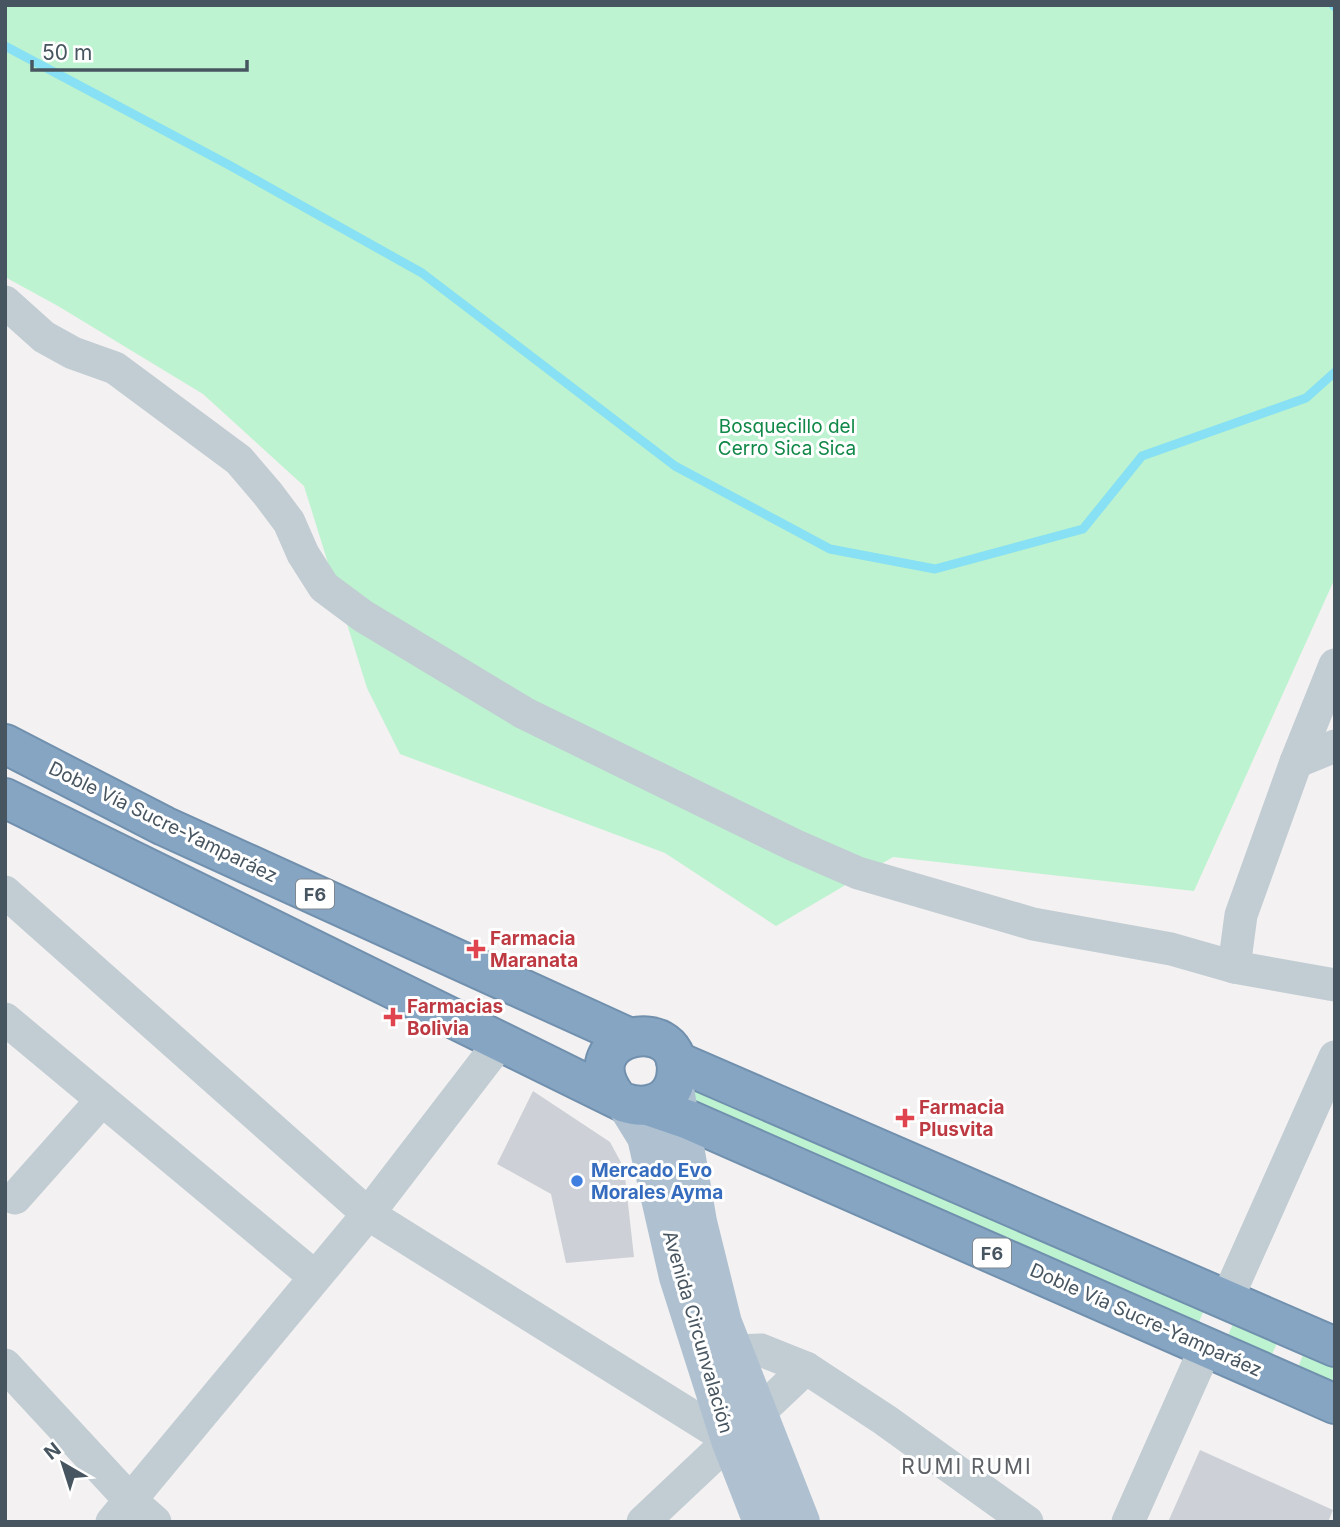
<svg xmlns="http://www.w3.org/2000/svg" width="1340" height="1527" viewBox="0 0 1340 1527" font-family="Inter,sans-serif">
	<rect width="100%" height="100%" fill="#f3f1f1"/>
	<g fill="#bdf3d0">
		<polygon points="5,5 1335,5 1335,578 1194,891 893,857 776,926 665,853 400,754 367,688 304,486 203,394 58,306 5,277"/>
		<polygon points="697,1083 1204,1310 1196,1329 689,1102"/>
		<polygon points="1233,1324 1277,1343 1269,1361 1225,1342"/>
		<polygon points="1304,1352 1335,1366 1335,1390 1296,1373"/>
	</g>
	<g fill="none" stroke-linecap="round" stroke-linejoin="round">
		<g stroke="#87e0f3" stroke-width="9">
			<polyline points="1333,5 1335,7"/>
			<polyline points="5,46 229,165 422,273 675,466 830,549 935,569 1083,529 1142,456 1306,398 1335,372"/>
		</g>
	</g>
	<g fill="#cdd0d6">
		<polygon points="533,1091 610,1142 624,1168 634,1257 566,1263 551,1194 497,1164"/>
		<polygon points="1200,1450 1333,1510 1328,1522 1168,1522"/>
	</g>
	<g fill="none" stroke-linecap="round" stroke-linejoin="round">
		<defs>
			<g id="highway">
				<polyline points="5,744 164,826 628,1037"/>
				<path d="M5,798L625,1103C647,1110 671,1103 676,1078C688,1009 568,1033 616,1097"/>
				<polyline points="676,1061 1335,1347"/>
				<polyline points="648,1106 689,1120 1335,1404"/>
			</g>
		</defs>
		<use href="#highway" stroke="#7190ae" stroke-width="42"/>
		<g stroke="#c1ccd3" stroke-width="33">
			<polyline points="5,302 44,337 73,353 115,368 239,460 268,494 289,522 303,554 324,587 363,616 524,713 794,845 858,873 1033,924 1171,949 1234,967 1335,985"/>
			<polyline points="1296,762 1335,746"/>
			<polyline points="5,892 368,1214 730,1440 806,1368"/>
			<polyline points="1234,967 1241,915 1296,762 1335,665"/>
			<polyline points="5,1019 315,1277"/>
			<polyline points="15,1198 102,1100"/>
			<polyline points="1227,1299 1335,1057"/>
			<polyline points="710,1359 735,1351 761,1350 806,1368 885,1420 1027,1522"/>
			<polyline points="5,1365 130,1500 155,1522"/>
			<polyline points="112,1522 368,1214 501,1041"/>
			<polyline points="643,1522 730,1440"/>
			<polyline points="1128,1522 1206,1347"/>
		</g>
		<g stroke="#afc1d1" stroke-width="38">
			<polyline points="675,1089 698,1222 723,1323 801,1522"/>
			<polyline points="625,1103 646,1137 678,1277 730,1440 762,1522"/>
		</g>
		<use href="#highway" stroke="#86a5c3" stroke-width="38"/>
	</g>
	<g fill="#e0444e" stroke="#fff" stroke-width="2.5">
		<path d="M472.5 938.5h7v7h7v7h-7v7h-7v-7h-7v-7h7z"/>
		<path d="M389.5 1006.5h7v7h7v7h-7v7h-7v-7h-7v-7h7z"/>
		<path d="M901.5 1107.5h7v7h7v7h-7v7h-7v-7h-7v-7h7z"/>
	</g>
	<circle fill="#3f7fe0" stroke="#fff" stroke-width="2.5" cx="577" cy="1181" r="7"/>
	<g text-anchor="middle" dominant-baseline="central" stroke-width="6" stroke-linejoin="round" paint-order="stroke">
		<g fill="#fff" stroke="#7e8890" stroke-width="2">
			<rect x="296" y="879.5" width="38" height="29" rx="5"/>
			<rect x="973" y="1238.5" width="38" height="29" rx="5"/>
		</g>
		<g font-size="18" font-weight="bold" fill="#475560">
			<text x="315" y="894">F6</text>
			<text x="992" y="1253">F6</text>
		</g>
		<g font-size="19" fill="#118848" stroke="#fff">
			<text x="787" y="426">Bosquecillo del<tspan x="787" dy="22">Cerro Sica Sica</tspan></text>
		</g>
		<g font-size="19" fill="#475560" stroke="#fff">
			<text transform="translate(163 822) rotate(26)">Doble Vía Sucre-Yamparáez</text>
			<text transform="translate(1146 1320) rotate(24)">Doble Vía Sucre-Yamparáez</text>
			<text transform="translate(698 1332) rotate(74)">Avenida Circunvalación</text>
		</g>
		<g font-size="19" font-weight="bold" fill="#be3a42" stroke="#fff" text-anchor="start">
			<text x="490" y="938">Farmacia<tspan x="490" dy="22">Maranata</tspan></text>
			<text x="407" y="1006">Farmacias<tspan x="407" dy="22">Bolivia</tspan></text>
			<text x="919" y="1107">Farmacia<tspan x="919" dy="22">Plusvita</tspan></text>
		</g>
		<g font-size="19" font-weight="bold" fill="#366cbe" stroke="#fff" text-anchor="start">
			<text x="591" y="1170">Mercado Evo<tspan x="591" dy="22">Morales Ayma</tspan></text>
		</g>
		<g font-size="21" letter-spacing="2" fill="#5d6166" stroke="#fff">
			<text x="967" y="1466">RUMI RUMI</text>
		</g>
	</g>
	<rect width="1340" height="1527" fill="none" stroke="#475560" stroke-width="14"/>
	<g transform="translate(63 1464) rotate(321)" stroke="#ffffff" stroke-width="5" paint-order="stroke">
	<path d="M0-5L12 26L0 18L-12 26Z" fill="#475560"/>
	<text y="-10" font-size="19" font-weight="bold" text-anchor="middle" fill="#475560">N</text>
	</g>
	<path d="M32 60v10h215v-10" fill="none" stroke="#475560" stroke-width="3.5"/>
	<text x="42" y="60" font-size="21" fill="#475560" stroke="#ffffff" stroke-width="5" paint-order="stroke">50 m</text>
</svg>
